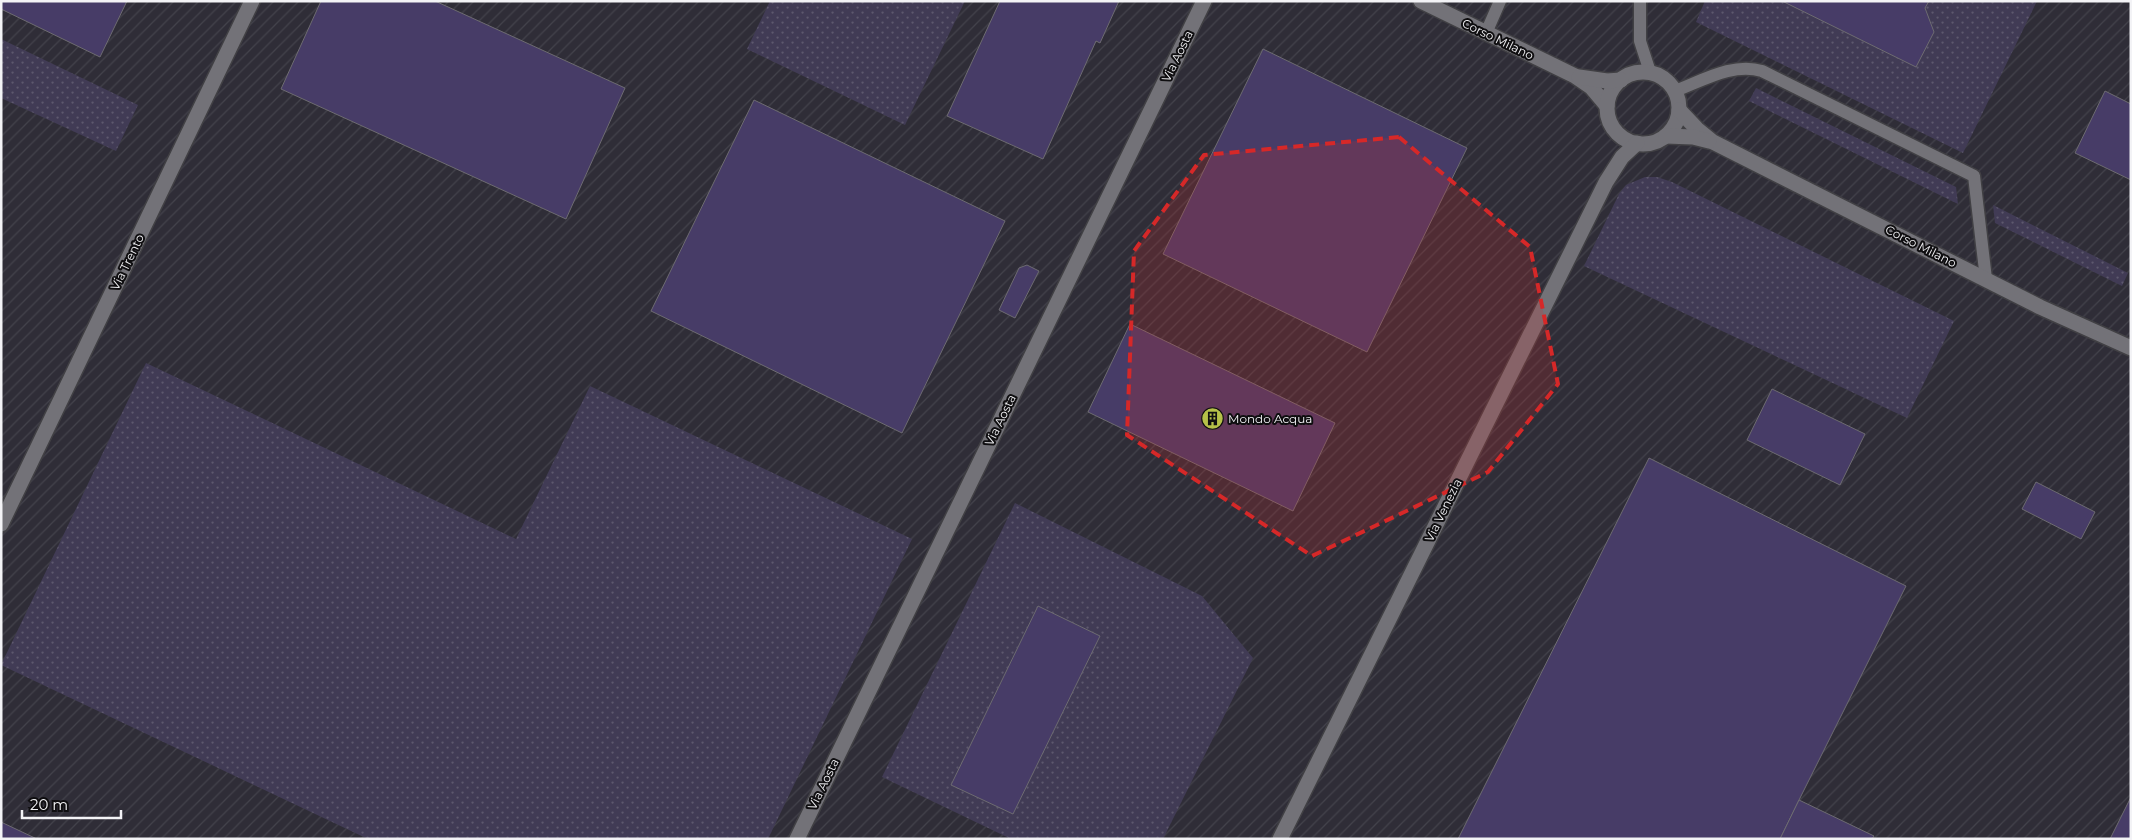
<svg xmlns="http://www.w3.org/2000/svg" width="2132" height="840" viewBox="0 0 2132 840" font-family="Montserrat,sans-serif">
	<defs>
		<pattern id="industrial-furrows" width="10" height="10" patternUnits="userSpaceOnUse" patternTransform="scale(1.25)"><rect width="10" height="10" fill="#2f2d37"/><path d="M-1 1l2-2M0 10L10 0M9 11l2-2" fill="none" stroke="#43424b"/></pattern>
		<pattern id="grass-dots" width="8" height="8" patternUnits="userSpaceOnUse" patternTransform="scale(1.25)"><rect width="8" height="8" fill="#413b55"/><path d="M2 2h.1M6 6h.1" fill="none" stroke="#5d586e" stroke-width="1.8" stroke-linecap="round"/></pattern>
	</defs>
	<rect width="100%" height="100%" fill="#26252a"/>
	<rect fill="url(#industrial-furrows)" x="1" y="1" width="2130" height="838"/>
	<g fill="url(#grass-dots)">
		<polygon points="770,1 965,1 905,125 747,49"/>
		<polygon points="1705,1 2037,1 1963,153 1696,22"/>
		<polygon points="1,39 138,105 116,151 1,98"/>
		<polygon points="1756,88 1956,187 1958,204 1749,101"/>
		<polygon points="1645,177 1657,177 1672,182 1954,321 1907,418 1584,266 1619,194 1626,185"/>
		<polygon points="1993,205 2128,273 2122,286 1995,223"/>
		<polygon points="146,363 516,539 590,386 912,539 768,839 368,839 1,665"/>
		<polygon points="1015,503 1202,596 1253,658 1163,839 1011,839 882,777"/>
	</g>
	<g fill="#473c67" stroke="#6d6b71">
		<polygon points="1,1 127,1 100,57 1,9"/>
		<polygon points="321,1 435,1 625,88 566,219 281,89"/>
		<polygon points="1000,1 1119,1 1100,43 1096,41 1043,159 947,116"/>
		<polygon points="1782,1 1929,1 1925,8 1934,32 1916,67"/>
		<polygon points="1263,49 1467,148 1367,352 1163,254"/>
		<polygon points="2105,91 2131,104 2131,180 2075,153"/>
		<polygon points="754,100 1005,221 902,433 651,311"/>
		<polygon points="1027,265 1039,271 1015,318 999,310 1019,268"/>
		<polygon points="1130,324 1335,423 1293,511 1088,412"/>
		<polygon points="1772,389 1865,434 1840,485 1747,440"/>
		<polygon points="1649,458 1906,586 1799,800 1780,839 1458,839"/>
		<polygon points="2036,482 2095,512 2081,539 2022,509"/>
		<polygon points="1038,606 1100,636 1013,814 951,785"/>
		<polygon points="2131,797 2131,839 2110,839"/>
		<polygon points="1799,800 1874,836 1872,839 1780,839"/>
		<polygon points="1,822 37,839 1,839"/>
	</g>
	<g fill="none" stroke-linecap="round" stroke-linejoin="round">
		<defs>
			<g id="lane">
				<polyline points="1640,1 1640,41 1650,72"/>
				<polyline points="1486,33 1500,1"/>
				<path d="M1675,91C1702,81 1733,62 1762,71L1974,176L1986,279"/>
			</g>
			<g id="street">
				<polyline points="1421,1 1575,76 1591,87 1607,106"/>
				<circle cx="1643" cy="108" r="36"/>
				<polyline points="1579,77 1607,81 1621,80"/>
				<polyline points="1679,110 1697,129 1713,142 2040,307 2131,348"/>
				<polyline points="1666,136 1693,137 1709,141"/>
				<polyline points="1,524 252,1"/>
				<polyline points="797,839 1204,1"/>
				<polyline points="1280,839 1606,182 1622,157 1637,143"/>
			</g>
		</defs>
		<use href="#lane" stroke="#414044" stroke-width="15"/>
		<use href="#street" stroke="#414044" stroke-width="18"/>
		<use href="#lane" stroke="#737278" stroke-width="12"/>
		<use href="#street" stroke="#737278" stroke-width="15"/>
	</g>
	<path fill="#d62828" fill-opacity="0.2" stroke="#d62828" stroke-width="4" stroke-dasharray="10 6" stroke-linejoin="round" d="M1399,137L1530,247L1558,384L1488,472L1312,556L1127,435L1134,251L1204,155Z"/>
	<defs>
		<symbol id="building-disc" viewBox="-11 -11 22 22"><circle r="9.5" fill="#b6c149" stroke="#0f0e10"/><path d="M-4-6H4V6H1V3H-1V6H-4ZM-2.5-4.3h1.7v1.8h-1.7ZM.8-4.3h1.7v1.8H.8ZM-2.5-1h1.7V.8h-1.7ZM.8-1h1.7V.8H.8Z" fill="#111"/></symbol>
	</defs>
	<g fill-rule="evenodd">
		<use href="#building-disc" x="1200" y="406" width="25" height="25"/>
	</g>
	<g text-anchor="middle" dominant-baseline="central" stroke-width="4" stroke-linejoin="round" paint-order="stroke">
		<g font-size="12" fill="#f3f3f6" stroke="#0f0e10">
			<text transform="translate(1498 39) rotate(26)">Corso Milano</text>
			<text transform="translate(1177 56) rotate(-64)">Via Aosta</text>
			<text transform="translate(1921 246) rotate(27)">Corso Milano</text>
			<text transform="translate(127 262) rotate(-64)">Via Trento</text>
			<text transform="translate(1000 420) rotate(-64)">Via Aosta</text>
			<text transform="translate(1443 510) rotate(-64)">Via Venezia</text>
			<text transform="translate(823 784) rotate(-64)">Via Aosta</text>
		</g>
		<g font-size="12" fill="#f3f3f6" stroke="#0f0e10" text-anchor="start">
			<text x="1228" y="418">Mondo Acqua</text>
		</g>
	</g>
	<rect width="2132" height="840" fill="none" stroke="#f3f3f6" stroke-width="5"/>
	<path d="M22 810v8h99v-8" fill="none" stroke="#f3f3f6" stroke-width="2.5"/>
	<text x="30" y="810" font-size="15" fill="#f3f3f6" stroke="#0f0e10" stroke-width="4" paint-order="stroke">20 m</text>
</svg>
